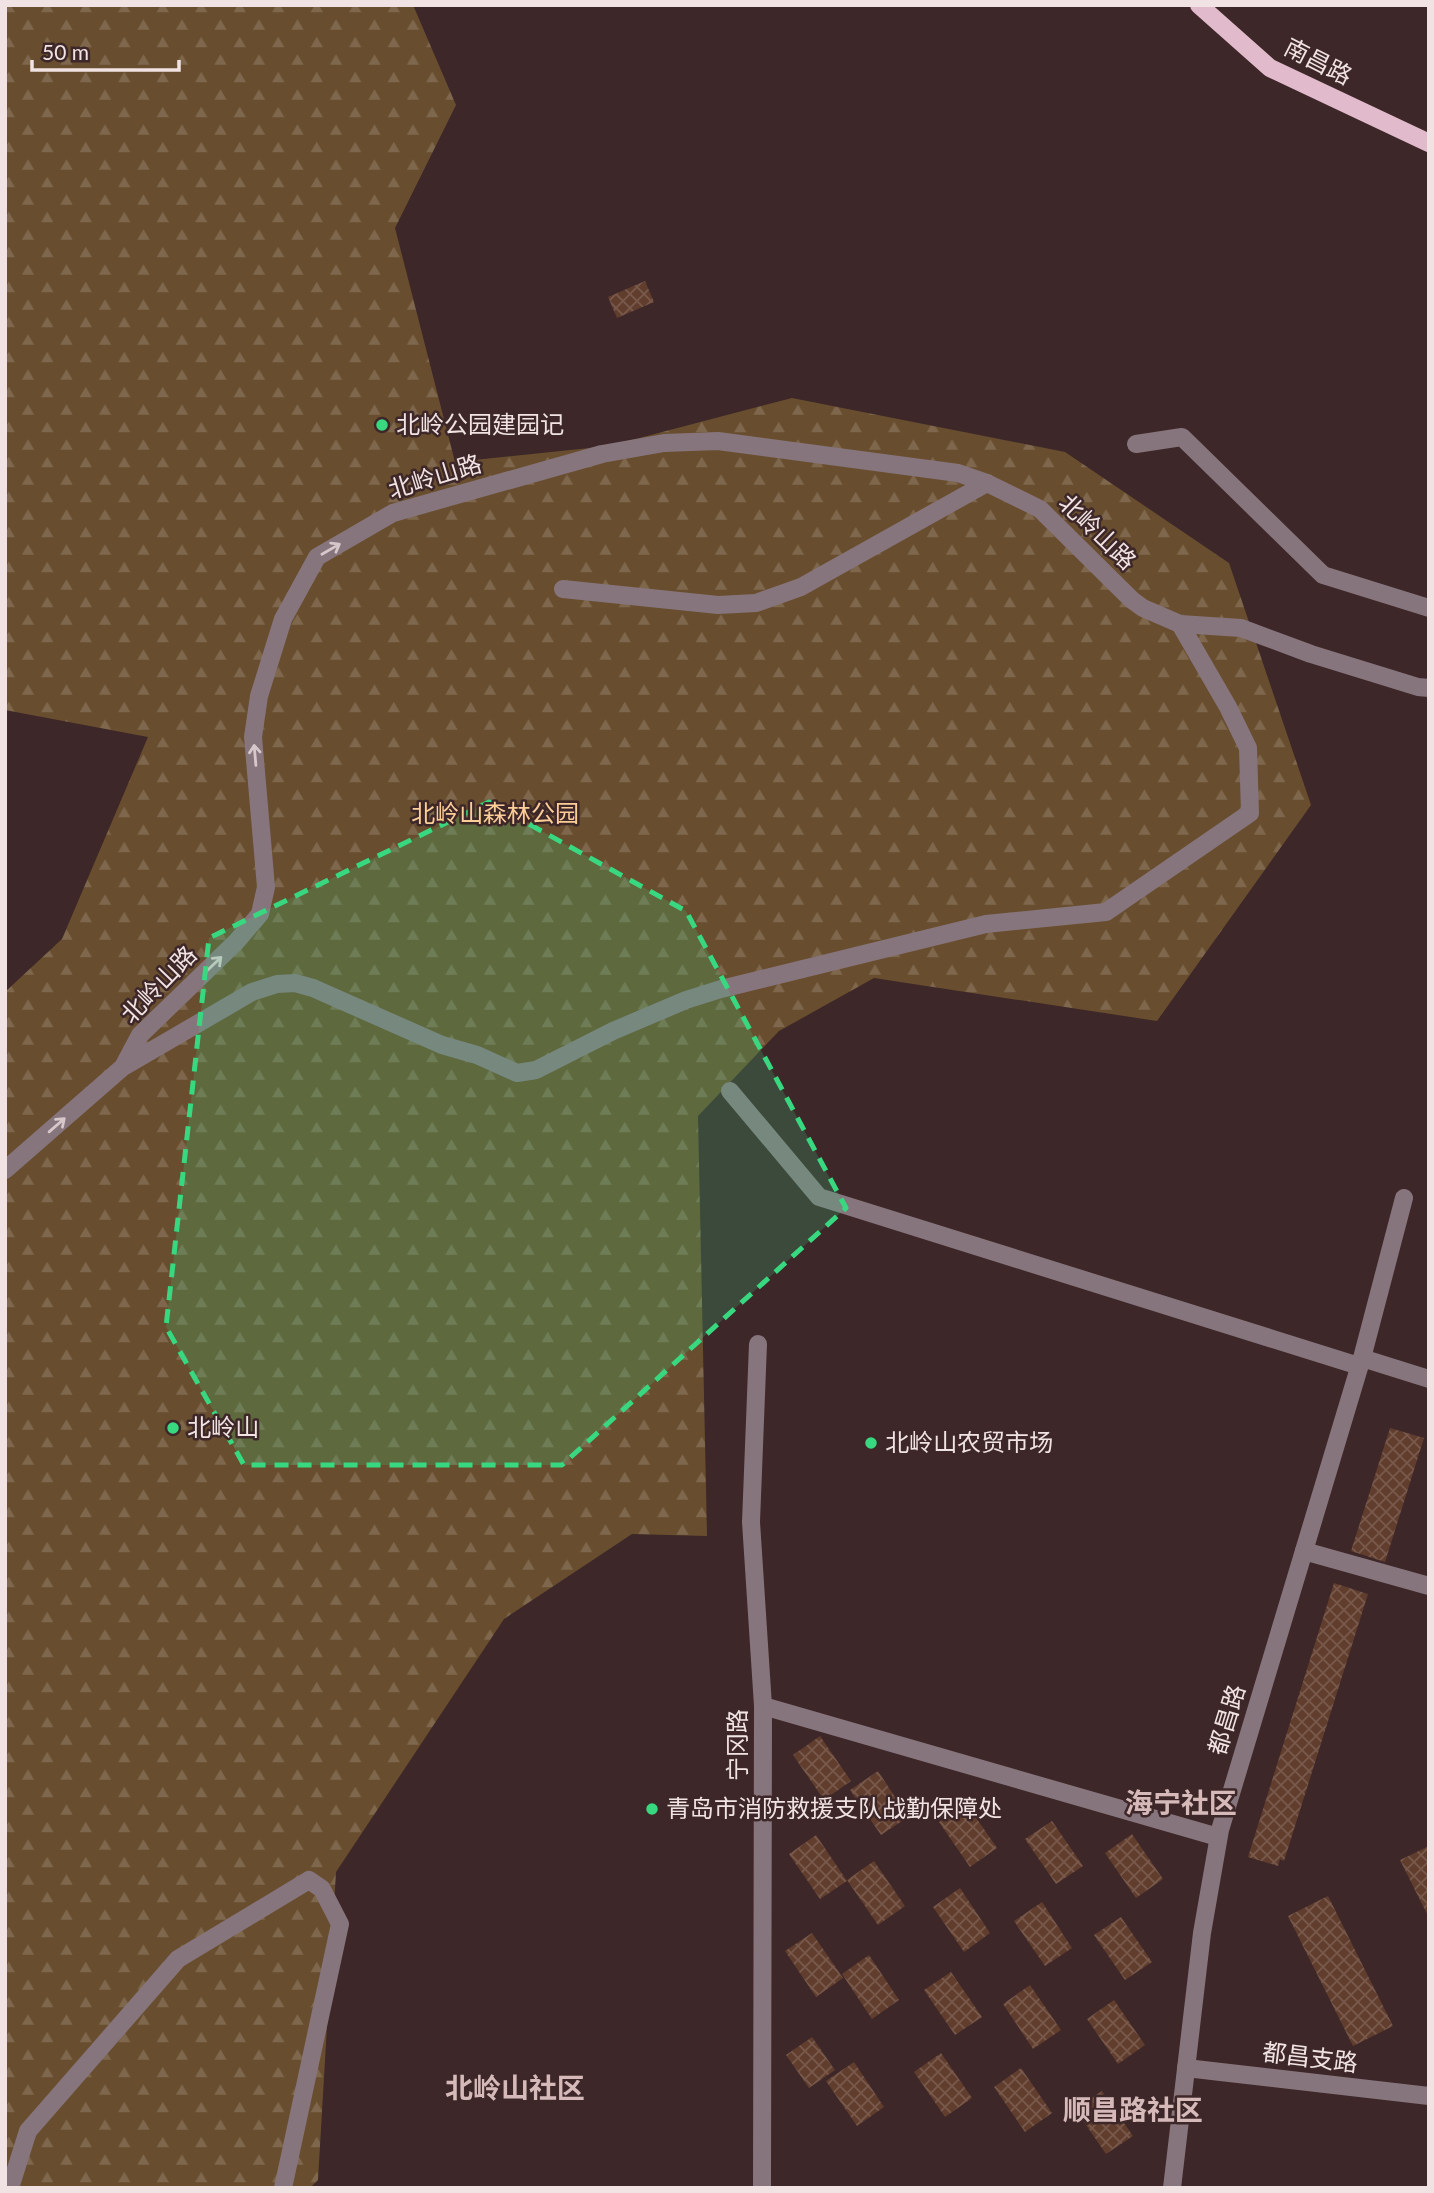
<svg xmlns="http://www.w3.org/2000/svg" width="1434" height="2193" viewBox="0 0 1434 2193" font-family="Lato,'Noto Sans SC',sans-serif">
	<style>
		.forest { fill: url(#forest-firs) }
		.building { fill: url(#building-cross-hatch) }
		.lines { fill: none; stroke-linecap: round; stroke-linejoin: round }
		.minor { stroke: #87757d; stroke-width: 18 }
		.major { stroke: #e1bbcc; stroke-width: 18 }
		.oneway { stroke: #d6c8ca }
		.marked { fill: #38d880; fill-opacity: 0.2; stroke: #38d880; stroke-width: 5; stroke-dasharray: 14 9; stroke-linejoin: round }
		.poi-dot { fill: #38d880; stroke: #3d2728; stroke-width: 2.5 }
		.labels { text-anchor: middle; stroke-width: 5; stroke-linejoin: round; paint-order: stroke }
		.street-label { font-size: 24px; fill: #f1e3e3; stroke: #3d2728 }
		.poi-label { font-size: 24px; fill: #f1e3e3; stroke: #3d2728; text-anchor: start }
		.park-label { font-size: 24px; fill: #fcce97; stroke: #3d2728 }
		.quarter-label { font-size: 28px; font-weight: bold; fill: #d6baba; stroke: #3d2728 }
	</style>
	<defs>
		<pattern id="forest-firs" width="22" height="20" patternUnits="userSpaceOnUse" patternTransform="scale(1.75)"><rect width="22" height="20" fill="#684e2e"/><path d="M5 1l3.5 6h-7zM16 11l3.5 6h-7z" fill="#7e674c"/></pattern>
		<pattern id="building-cross-hatch" width="8" height="8" patternUnits="userSpaceOnUse" patternTransform="scale(1.75)"><rect width="8" height="8" fill="#613d2d"/><path d="M0 0l8 8M0 8l8-8" fill="none" stroke="#78594b"/></pattern>
	</defs>
	<rect width="100%" height="100%" fill="#3d2728"/>
	<polygon class="forest" points="5,5 413,5 456,105 395,228 455,462 609,446 792,398 1065,452 1229,563 1311,805 1157,1021 874,978 779,1031 698,1116 707,1536 632,1534 504,1619 336,1872 318,2180 310,2188 5,2188 5,992 62,939 148,737 5,710"/>
	<g class="building">
		<polygon points="645,281 654,302 617,318 608,297"/>
		<polygon points="1390,1428 1424,1438 1385,1562 1351,1551"/>
		<polygon points="1334,1583 1368,1594 1284,1861 1280,1859 1278,1866 1248,1857"/>
		<polygon points="820,1736 851,1781 824,1800 793,1755"/>
		<polygon points="878,1771 908,1817 881,1835 850,1790"/>
		<polygon points="966,1803 997,1848 970,1867 939,1822"/>
		<polygon points="1052,1821 1083,1866 1056,1884 1025,1839"/>
		<polygon points="1132,1834 1163,1879 1136,1898 1105,1853"/>
		<polygon points="816,1835 847,1881 820,1899 789,1854"/>
		<polygon points="1429,1846 1429,1918 1400,1860"/>
		<polygon points="874,1861 905,1906 878,1925 847,1880"/>
		<polygon points="960,1888 990,1933 964,1952 933,1907"/>
		<polygon points="1328,1896 1393,2026 1353,2046 1288,1916"/>
		<polygon points="1042,1902 1072,1948 1045,1966 1014,1921"/>
		<polygon points="1121,1917 1152,1962 1125,1980 1094,1935"/>
		<polygon points="812,1933 843,1978 816,1997 785,1951"/>
		<polygon points="869,1955 899,2000 872,2019 842,1974"/>
		<polygon points="951,1972 982,2017 955,2035 924,1990"/>
		<polygon points="1030,1985 1061,2030 1033,2049 1003,2004"/>
		<polygon points="1114,2000 1145,2045 1118,2064 1087,2019"/>
		<polygon points="812,2037 835,2070 809,2088 786,2055"/>
		<polygon points="941,2053 972,2098 945,2117 914,2072"/>
		<polygon points="854,2062 884,2107 857,2126 826,2081"/>
		<polygon points="1021,2068 1052,2113 1025,2132 994,2087"/>
		<polygon points="1102,2091 1133,2136 1106,2154 1075,2109"/>
	</g>
	<g class="lines">
		<g class="minor">
			<polyline points="1136,444 1182,437 1323,575 1429,608"/>
			<polyline points="563,589 718,605 756,603 801,587 987,483"/>
			<polyline points="125,1066 252,992 277,984 295,983 313,988 442,1045 477,1055 517,1073 536,1070 613,1031 686,1000 721,989 986,924 1106,912 1250,813 1248,748 1228,707 1180,624"/>
			<polyline points="730,1091 819,1197 1359,1366"/>
			<polyline points="5,1170 123,1067 140,1035 236,942 260,914 266,887 253,737 259,696 283,619 317,557 393,513 602,454 664,443 718,441 958,473 987,483 1040,509 1132,600 1143,608 1180,624 1241,628 1311,654 1418,687 1429,688"/>
			<polyline points="758,1344 751,1522 763,1706 762,2188"/>
			<polyline points="1362,1358 1429,1379"/>
			<polyline points="1304,1551 1429,1586"/>
			<polyline points="763,1706 1218,1837"/>
			<polyline points="1186,2068 1429,2096"/>
			<polyline points="10,2188 28,2131 178,1959 309,1880 322,1889 340,1924 283,2188"/>
			<polyline points="1172,2188 1202,1933 1220,1830 1362,1358 1404,1198"/>
		</g>
		<polyline class="major" points="1199,5 1270,68 1429,143"/>
	</g>
	<defs><path id="oneway-shaft" d="M-6 0H5M1.5-3L5.5 0L1.5 3" fill="none" stroke-width="1.6" stroke-linecap="round" stroke-linejoin="round" transform="scale(1.75)"/></defs>
	<g class="oneway">
		<use href="#oneway-shaft" transform="translate(331 549) rotate(-30)"/>
		<use href="#oneway-shaft" transform="translate(255 755) rotate(-95)"/>
		<use href="#oneway-shaft" transform="translate(214 964) rotate(-44)"/>
		<use href="#oneway-shaft" transform="translate(57 1125) rotate(-41)"/>
	</g>
	<path class="marked" d="M489 802 686 911 846 1208 562 1465H244L166 1327 209 938Z"/>
	<g class="poi-dot">
		<circle cx="382" cy="425" r="7"/>
		<circle cx="173" cy="1428" r="7"/>
		<circle cx="871" cy="1443" r="7"/>
		<circle cx="652" cy="1809" r="7"/>
	</g>
	<g class="labels">
		<g class="street-label">
			<text transform="translate(1318 62) rotate(27)" y="8">南昌路</text>
			<text transform="translate(435 477) rotate(-17)" y="8">北岭山路</text>
			<text transform="translate(1097 532) rotate(44)" y="8">北岭山路</text>
			<text transform="translate(159 985) rotate(-46)" y="8">北岭山路</text>
			<text transform="translate(1227 1720) rotate(-73)" y="8">都昌路</text>
			<text transform="translate(738 1745) rotate(-90)" y="8">宁冈路</text>
			<text transform="translate(1310 2058) rotate(7)" y="8">都昌支路</text>
		</g>
		<g class="poi-label">
			<text x="396" y="433">北岭公园建园记</text>
			<text x="187" y="1436">北岭山</text>
			<text x="885" y="1451">北岭山农贸市场</text>
			<text x="666" y="1817">青岛市消防救援支队战勤保障处</text>
		</g>
		<g class="park-label">
			<text x="495" y="822">北岭山森林公园</text>
		</g>
		<g class="quarter-label">
			<text x="1181" y="1813">海宁社区</text>
			<text x="515" y="2098">北岭山社区</text>
			<text x="1133" y="2120">顺昌路社区</text>
		</g>
	</g>
	<rect width="1434" height="2193" fill="none" stroke="#f1e3e3" stroke-width="14"/>
	<path d="M32 60v10h147v-10" fill="none" stroke="#f1e3e3" stroke-width="3.5"/>
	<text x="42" y="60" font-size="21" fill="#f1e3e3" stroke="#3d2728" stroke-width="5" paint-order="stroke">50 m</text>
</svg>
